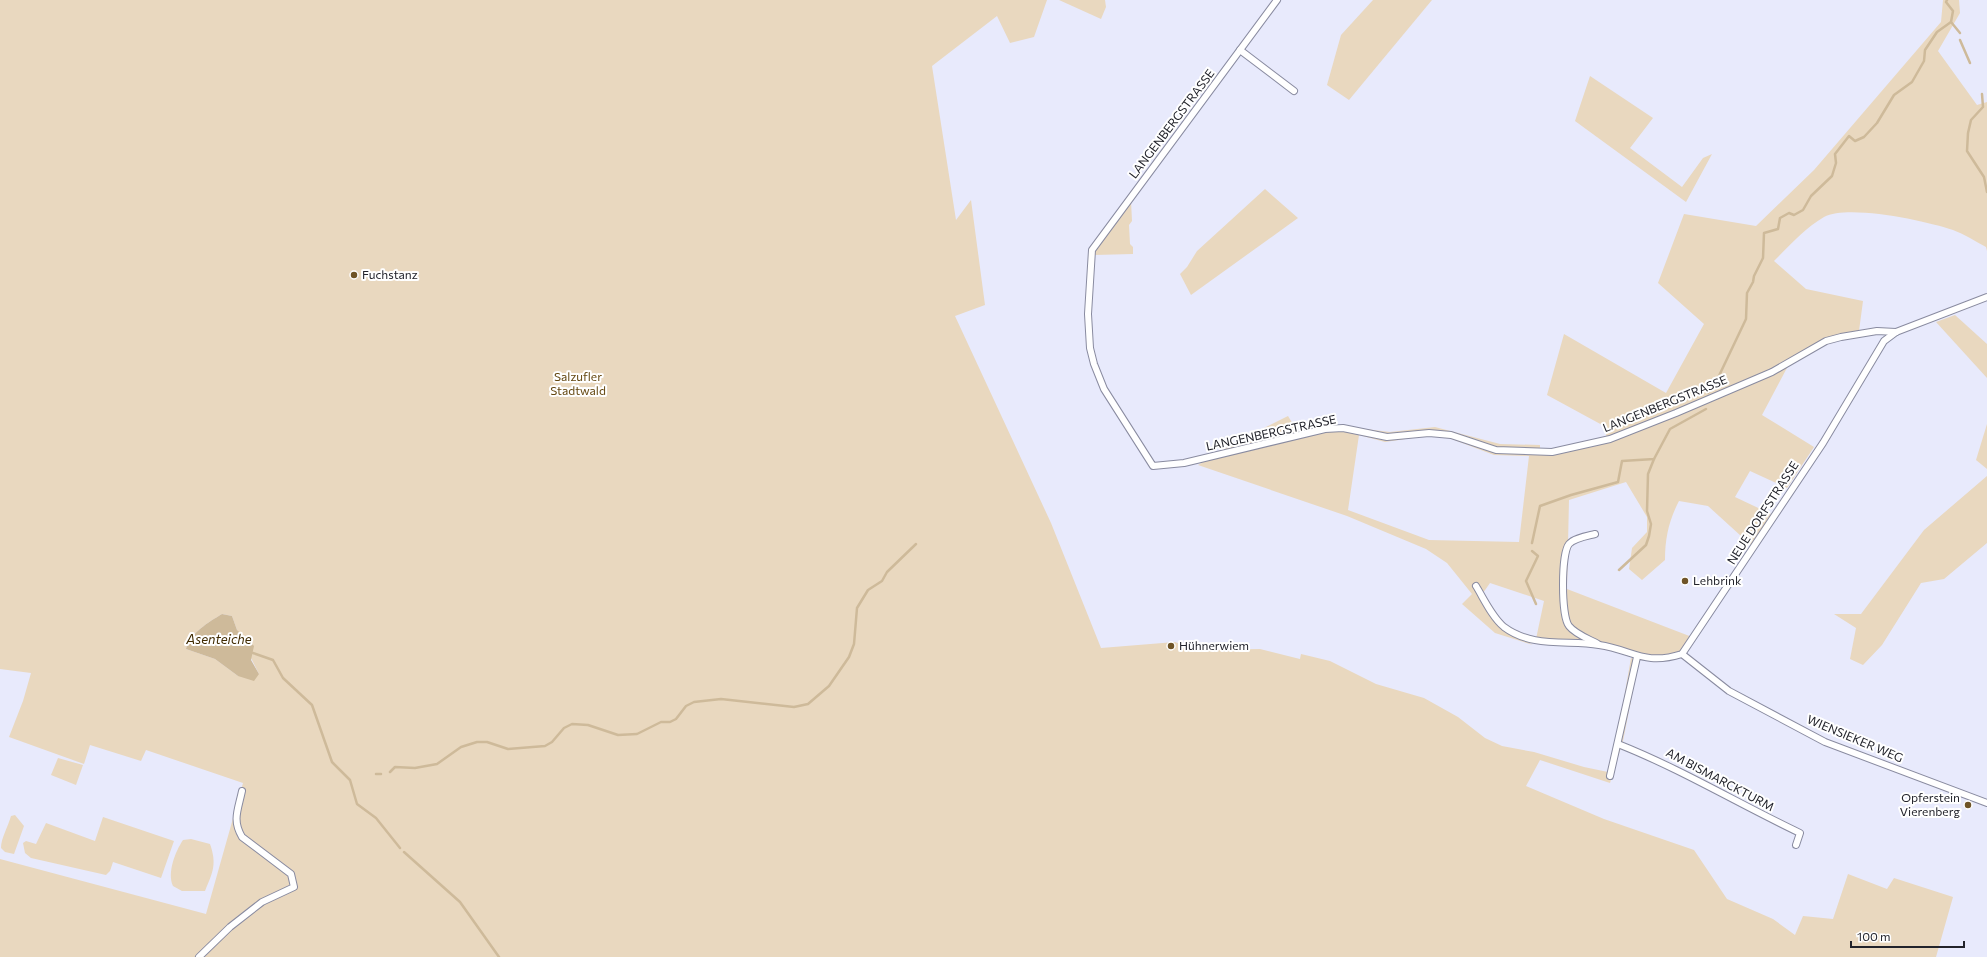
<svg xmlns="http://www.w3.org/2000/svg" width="1987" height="957" viewBox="0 0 1987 957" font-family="Commissioner,sans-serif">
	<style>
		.green { fill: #e9d8bf; fill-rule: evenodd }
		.water { fill: #ceba9a }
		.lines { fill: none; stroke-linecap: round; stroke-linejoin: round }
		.stream { stroke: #ceba9a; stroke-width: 2.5 }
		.street-casing { stroke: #898ba0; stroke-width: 8 }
		.street { stroke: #fff; stroke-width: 6 }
		.poi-dot { fill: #6f5427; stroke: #fff; stroke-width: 1.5 }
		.labels { text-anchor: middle; stroke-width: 4; stroke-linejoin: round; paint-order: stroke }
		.street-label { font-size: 12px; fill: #22232b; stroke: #fff }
		.poi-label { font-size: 12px; fill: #22232b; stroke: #fff; text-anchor: start }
		.park-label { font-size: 12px; fill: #63460f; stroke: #fff }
		.water-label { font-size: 13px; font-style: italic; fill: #402b01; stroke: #fff }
	</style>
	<rect width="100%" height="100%" fill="#e8eafc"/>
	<g class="green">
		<path d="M0 0H1047L1034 37 1010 43 997 16 932 66 956 220 971 200 985 305 955 316 1051 523 1101 648 1175 642 1195 650 1260 649 1300 659 1301 654 1330 661 1376 684 1424 698 1458 717 1485 738 1502 746 1534 752 1584 767 1608 772 1616 744 1631 658 1639 660 1623 741 1610 783 1540 760 1526 786 1604 819 1694 850 1727 899 1773 919 1795 935 1803 916 1833 919 1848 874 1887 889 1894 878 1953 897 1936 957H0V859L206 914 243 783 146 750 141 761 90 745 84 764 9 737 23 701 31 673 0 669ZM222 614 232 616 237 630 259 674 238 676 215 659 186 649C190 633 209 622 222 614Z"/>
		<polygon points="1059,0 1105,0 1106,7 1101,19"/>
		<polygon points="1373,0 1432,0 1349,100 1327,85 1341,35"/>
		<path d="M1943 0H1959L1960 13 1938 51 1977 105 1987 102V251L1986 247C1975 241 1964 234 1953 230 1926 221 1849 204 1824 217 1805 228 1789 246 1774 261L1806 289 1863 301 1859 331 1826 338 1768 372 1766 376 1788 366 1762 415 1814 447 1787 488 1750 471 1735 497 1771 514 1752 546 1708 506 1679 501C1669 520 1665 538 1665 560L1642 580 1629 569 1632 548 1647 532V517L1626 482 1569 500 1567 589 1692 637 1682 652 1671 655H1648L1536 639 1544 601 1490 583 1483 593 1502 629 1533 645 1495 633 1462 604 1472 594 1447 563 1426 549 1347 516 1198 465 1236 442 1288 416 1299 434 1349 427 1390 432 1435 427 1500 444 1540 445V452L1607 439 1604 426 1547 395 1564 334 1666 393 1704 324 1658 283 1684 214 1756 226 1814 170 1941 22ZM1359 435 1385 442 1426 436 1449 438 1494 455 1529 456 1519 542 1429 540 1348 510Z"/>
		<polygon points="1590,76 1653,118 1630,148 1682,187 1703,158 1712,154 1686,202 1575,121"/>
		<polygon points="1265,189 1298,218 1191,295 1180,274 1187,267 1197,251"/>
		<polygon points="1131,201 1132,221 1129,225 1130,244 1133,247 1133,254 1094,255 1099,244"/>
		<polygon points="1955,315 1987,344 1987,378 1936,322"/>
		<polygon points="1987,424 1987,469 1976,460"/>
		<polygon points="1987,476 1987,543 1944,579 1921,583 1882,645 1863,665 1850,659 1856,628 1834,614 1861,614 1924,530"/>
		<polygon points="58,758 83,765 76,785 51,775"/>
		<path d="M15 815 24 826 14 854 5 852 1 848C1 838 8 827 11 816Z"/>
		<polygon points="103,817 174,841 161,878 113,862 110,871 106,875 31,858 25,853 23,843 26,841 36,844 46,823 95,841"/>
		<path d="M191 839 210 844C217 864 213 872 205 891H182L173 886C167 873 175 852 183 840Z"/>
	</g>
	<path class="water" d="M222 614 232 616 237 630 254 646 251 660 259 674 254 681 238 676 215 659 186 649C190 633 209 622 222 614Z"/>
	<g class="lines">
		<g class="stream">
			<polyline points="1951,22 1960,33"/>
			<polyline points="1960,40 1970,63"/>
			<polyline points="1982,94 1983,107 1971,120 1968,133 1967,151 1984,177 1987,192"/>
			<polyline points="1708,393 1717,380 1746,319 1747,293 1753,282 1754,276 1763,258 1764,233 1778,229 1780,218 1789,213 1794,215 1803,210 1811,196 1832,176 1836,163 1835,154 1849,136 1855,141 1864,137 1877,123 1894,95 1912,82 1924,61 1925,50 1937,32 1951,22 1953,11 1946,2 1947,0"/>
			<polyline points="1532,543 1540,506 1571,495 1618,482 1622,461 1654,459 1670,429 1706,409"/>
			<polyline points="1532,551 1538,556 1526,581 1536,604"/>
			<polyline points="1619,570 1646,545 1649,536 1651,524 1647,511 1648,474 1654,459"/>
			<polyline points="253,653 273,660 283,678 312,705 332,762 350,780 357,804 376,818 400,848"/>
			<polyline points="390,772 395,767 415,768 437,764 461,747 477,742 487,742 508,749 545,746 552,742 564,728 572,724 588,725 618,735 637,734 661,722 670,722 676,719 686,706 694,702 721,699 794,707 808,704 829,686 849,657 854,644 857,608 868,590 882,581 887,572 916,544"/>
			<polyline points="376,774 381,774"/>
			<polyline points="404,852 460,902 499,957"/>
		</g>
		<g class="street-casing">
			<g id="street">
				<polyline points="1277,0 1092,250 1088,314 1090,348 1094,364 1104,389 1153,466 1184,463 1325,429 1343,428 1387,437 1429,433 1451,435 1496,450 1552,452 1610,439 1676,413 1772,372 1826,341 1841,337 1877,331 1896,332"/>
				<polyline points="1240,50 1294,91"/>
				<path d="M1595 534C1587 536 1574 538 1569 544 1561 554 1561 616 1569 626 1575 634 1589 639 1598 644"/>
				<path d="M1476 586C1484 599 1492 617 1504 627 1532 648 1567 640 1599 645 1633 650 1644 666 1682 654L1823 443 1884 341 1896 332 1987 297"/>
				<polyline points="1682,654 1729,691 1825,742 1987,803"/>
				<path d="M1618 744C1681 769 1739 804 1800 833L1796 845"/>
				<polyline points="1610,776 1637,657"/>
				<path d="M199 957 230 927 262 902 294 887 291 874 242 837C232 820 238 810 242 791"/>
			</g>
		</g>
		<use href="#street" class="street"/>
	</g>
	<g class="poi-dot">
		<circle cx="354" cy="275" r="4"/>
		<circle cx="1685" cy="581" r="4"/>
		<circle cx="1171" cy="646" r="4"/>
		<circle cx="1968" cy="805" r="4"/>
	</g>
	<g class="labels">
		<g class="street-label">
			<text transform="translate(1172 124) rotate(-53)" y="4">LANGENBERGSTRASSE</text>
			<text transform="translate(1665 404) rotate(-22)" y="4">LANGENBERGSTRASSE</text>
			<text transform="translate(1271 433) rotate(-12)" y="4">LANGENBERGSTRASSE</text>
			<text transform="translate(1763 513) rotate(-57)" y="4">NEUE DORFSTRASSE</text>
			<text transform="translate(1855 739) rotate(23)" y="4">WIENSIEKER WEG</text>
			<text transform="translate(1720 780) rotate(28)" y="4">AM BISMARCKTURM</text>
		</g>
		<g class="poi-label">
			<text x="362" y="279">Fuchstanz</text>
			<text x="1693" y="585">Lehbrink</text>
			<text x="1179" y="650">Hühnerwiem</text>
			<text x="1960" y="802" text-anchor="end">Opferstein<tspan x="1960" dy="14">Vierenberg</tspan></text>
		</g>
		<g class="park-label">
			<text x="578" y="381">Salzufler<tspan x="578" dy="14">Stadtwald</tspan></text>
		</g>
		<g class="water-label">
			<text x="219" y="644">Asenteiche</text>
		</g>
	</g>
	<path d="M1851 941v6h113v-6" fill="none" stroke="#22232b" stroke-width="2"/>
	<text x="1857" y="941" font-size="12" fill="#22232b" stroke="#ffffff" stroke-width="3" paint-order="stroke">100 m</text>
</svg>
